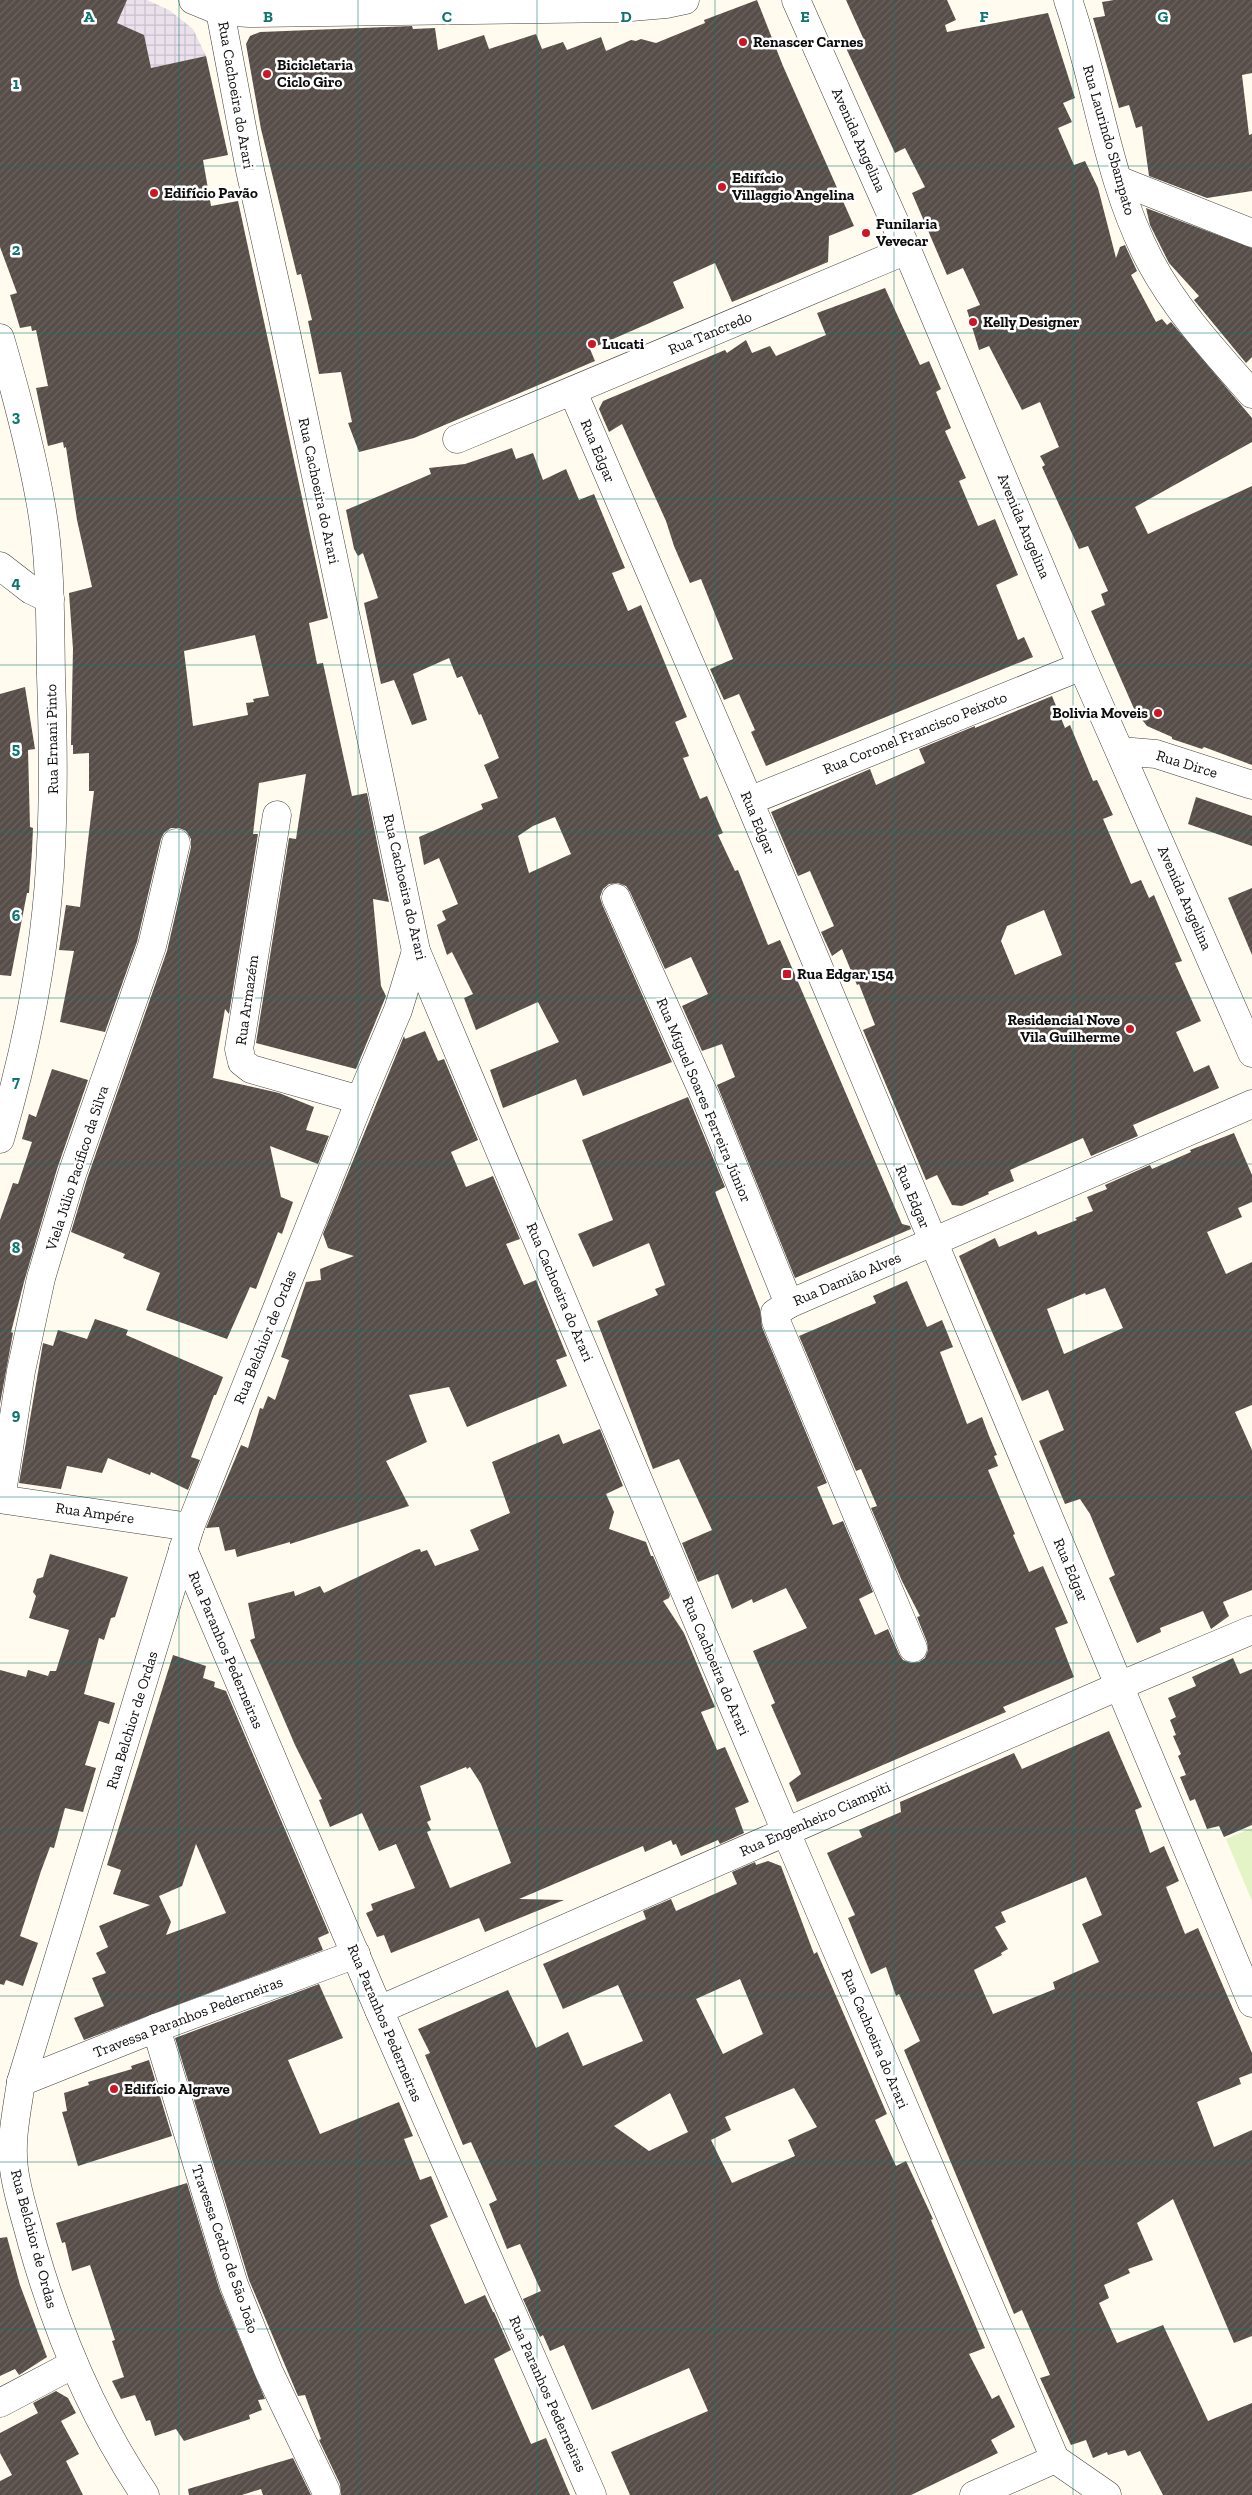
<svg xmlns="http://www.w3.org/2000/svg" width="1252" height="2495" viewBox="0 0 1252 2495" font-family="'Zilla Slab',serif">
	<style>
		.industrial { fill: url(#industrial-grid) }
		.pitch { fill: #e5f4c6 }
		.building { fill: url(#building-hatch); fill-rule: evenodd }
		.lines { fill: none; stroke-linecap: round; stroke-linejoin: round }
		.minor-casing { stroke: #404040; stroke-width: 29 }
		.minor { stroke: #fff; stroke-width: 28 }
		.grid { fill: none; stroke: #0f766e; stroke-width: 1; stroke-opacity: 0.55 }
		.poi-dot { fill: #cb1725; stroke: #fff; stroke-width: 2 }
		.labels { text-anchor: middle; stroke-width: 5; stroke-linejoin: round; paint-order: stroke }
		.poi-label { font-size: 15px; font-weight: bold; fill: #0d0d0d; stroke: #fff; text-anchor: start }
		.street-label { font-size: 15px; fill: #0d0d0d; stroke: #fff }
		.grid-label { font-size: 16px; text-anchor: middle; font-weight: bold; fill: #0f766e; stroke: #fff; stroke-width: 5; stroke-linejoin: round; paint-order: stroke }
	</style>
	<defs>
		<pattern id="industrial-grid" width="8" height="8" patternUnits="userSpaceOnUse" patternTransform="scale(1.25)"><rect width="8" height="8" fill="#ebe1ed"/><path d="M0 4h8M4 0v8" fill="none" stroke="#c8c0ca"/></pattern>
		<pattern id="building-hatch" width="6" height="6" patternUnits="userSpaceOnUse" patternTransform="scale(1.25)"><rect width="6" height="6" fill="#574e49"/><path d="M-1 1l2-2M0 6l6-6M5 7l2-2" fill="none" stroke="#6a635f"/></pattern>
	</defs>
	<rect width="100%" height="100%" fill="#fffbee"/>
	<polygon class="industrial" points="0,0 147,0 169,10 193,29 206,56 68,87"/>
	<polygon class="pitch" points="1252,1828 1252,1901 1226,1839"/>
	<g class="building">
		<path d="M0 0H127L117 23 144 35 151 68 206 56 228 155 203 160 211 206 238 201 328 618 309 623 317 664 323 663 352 796 367 793 389 902 373 899 381 986 386 996 356 1069 256 1043 289 838 296 839 306 774 259 783 253 834H258L229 1014 225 1009 213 1078 279 1093 314 1107 306 1130 329 1136 318 1164 270 1146 281 1197 293 1202 282 1234 278 1232 256 1289 250 1287 227 1339 146 1310 160 1273 123 1258 125 1254 71 1232 87 1179 167 951 191 847V839L186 831 179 828H171L164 833 161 839 137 942 105 1032 60 1022 74 951 59 950 66 905 80 907 94 791H89V753L73 754V745H71L73 649 69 593 92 587 77 520 66 447 64 448 63 442 48 446 36 388 48 386 36 330 32 331 31 326 20 328 10 295 17 293 0 247ZM255 635 269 696 253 699 254 702 246 703 248 715 193 726 184 651Z"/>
		<polygon points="757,0 783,66 854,226 829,236 828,262 732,302 715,263 673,282 684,308 590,349 595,361 414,438 359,452 348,423 352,422 341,372 319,374 308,321 312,320 301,274 297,275 261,129 246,44 250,36 260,32 412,26 413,29 435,28 438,50 484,35 489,49 536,34 542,49 563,42 567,50 601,37 606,51 631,40 636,41 641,39 656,43 705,23 704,20"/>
		<polygon points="846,0 947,0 956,20 945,25 947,32 1048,13 1075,98 1063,103 1072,122 1058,128 1074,165 1085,161 1098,188 1116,258 1120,247 1125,245 1137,271 1131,275 1156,322 1162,319 1167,325 1171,322 1252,418 1252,442 1135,507 1148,534 1252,486 1252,765 1204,747 1202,749 1172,739 1172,737 1147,726 1135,711 1091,611 1105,605 1101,594 1108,591 1088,546 1079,549 1042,467 1045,465 1040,456 1059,447 1040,402 1022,410 989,346 979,350 967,310 980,305 963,268 947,275 912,193 925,187 905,148 895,153 846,48 864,40"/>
		<polygon points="1114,0 1252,0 1252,73 1242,75 1249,135 1252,134 1252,191 1207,198 1149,176 1142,126 1136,128 1129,105 1119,108 1093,18 1105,16 1102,2"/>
		<polygon points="1146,208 1252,248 1252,357 1246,363 1194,300 1199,296 1169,263 1150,225"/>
		<polygon points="885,288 920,365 929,361 941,389 936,392 951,428 945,431 966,478 959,481 978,526 995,519 1018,575 996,585 1018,640 1024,637 1033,657 766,766 751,732 755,730 739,694 724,700 710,669 733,659 701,579 690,583 674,546 666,521 622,424 609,432 599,409 603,401 725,350 727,353 746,340 752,353 770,346 776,356 826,335 817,313"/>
		<path d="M512 448 516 459 533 453 543 480 566 469 579 500 594 494 625 568 612 573 628 611 641 605 687 717 675 722 689 756 683 758 700 799 707 796 723 833 718 835 735 871 738 870 768 945 780 940 902 1224 910 1226 911 1229 795 1278 717 1085 735 1077 722 1044 702 1051 682 1006 708 994 691 957 665 969 630 892 626 886 618 883 609 884 603 889 600 897 602 904 672 1062 583 1096 576 1079 503 1108 490 1070 559 1042 538 1002 476 1030 464 998 473 994 452 952 447 955 437 925 446 920 442 911 458 904 439 858 424 865 419 837 483 809 481 804 498 798 484 765 499 758 481 714 479 715 462 676 457 678 449 658 413 674 427 720 412 725 394 680 381 684 364 603 378 598 363 553 358 556 354 549 346 510 431 474 429 468 465 464ZM555 817 571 854 529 873 518 836 533 826Z"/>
		<polygon points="25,687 35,749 28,750 30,827 33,828 32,851 29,893 27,893 11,976 0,975 0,694"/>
		<path d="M1052 696 1065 728 1070 725 1093 781 1097 780 1113 815 1103 819 1131 884 1141 880 1149 898 1154 895 1182 961 1175 963 1201 1021 1176 1032 1194 1072 1209 1065 1219 1088 1133 1125 1138 1136 1091 1156 1083 1138 1010 1170 1014 1181 988 1192 989 1194 962 1206 952 1205 937 1175 926 1180 863 1030 875 1025 859 984 857 985 842 949 832 956 821 932 834 926 810 871 798 876 771 812 870 769 876 785 925 763 919 749 975 726V728ZM1044 910 1062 955 1015 975 1001 941 1007 926Z"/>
		<polygon points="1196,797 1252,816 1252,846 1188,824"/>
		<polygon points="1252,888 1252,955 1228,898"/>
		<polygon points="425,1031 438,1061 444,1059 478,1140 451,1152 466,1187 493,1176 520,1239 506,1244 524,1285 536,1280 567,1356 556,1360 567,1386 467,1427 449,1387 409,1395 427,1442 386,1461 409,1506 290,1544 290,1542 237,1557 235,1549 225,1551 219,1527 206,1528 241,1445 248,1448 260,1408 263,1409 268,1396 275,1400 289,1360 281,1357 306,1282 321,1280 320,1269 354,1256 328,1248 323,1234 404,1036 405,1039"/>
		<polygon points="52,1069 88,1080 57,1169 24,1282 11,1332 13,1333 0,1404 0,1220 13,1183 18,1184 32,1142 22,1139 29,1114 36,1117"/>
		<polygon points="688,1097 725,1187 715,1192 760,1309 762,1327 827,1483 817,1487 833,1525 843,1521 873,1592 859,1599 875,1635 888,1629 899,1654 903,1660 911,1663 919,1662 925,1658 928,1650 927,1642 917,1617 920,1616 902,1581 871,1508 877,1506 861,1469 856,1471 799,1336 876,1303 873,1296 907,1281 927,1327 942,1320 953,1347 940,1352 967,1424 982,1417 989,1436 997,1455 994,1456 998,1466 988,1470 1015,1534 1013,1535 1029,1572 1043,1566 1068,1623 1055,1628 1074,1677 1003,1707 1006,1712 797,1802 789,1783 801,1774 771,1705 775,1703 753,1651 807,1628 786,1588 753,1603 752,1599 732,1609 718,1574 698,1582 682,1543 712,1530 679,1459 653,1469 597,1321 658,1295 655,1289 665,1285 649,1243 593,1267 578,1234 613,1220 582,1140"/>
		<path d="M1234 1133 1252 1175V1202L1238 1208 1242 1217 1207 1232 1226 1274 1252 1262V1405L1235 1412 1252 1450V1590L1223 1602 1229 1616 1211 1629 1203 1611 1160 1628 1161 1632 1137 1643 1109 1578 1115 1575 1090 1514 1080 1499 1065 1504 1039 1441 1064 1430 1048 1390 1022 1401 959 1256 995 1238 999 1247 1036 1231 1038 1235 1077 1220 1075 1218 1093 1211 1087 1197 1107 1189 1105 1185 1150 1165 1152 1169 1191 1152 1190 1150ZM1105 1288 1123 1328 1064 1354 1047 1309 1085 1293 1086 1295Z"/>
		<polygon points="95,1319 128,1330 126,1335 223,1377 216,1395 214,1395 191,1457 200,1460 188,1490 151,1472 150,1475 108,1458 102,1473 67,1466 61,1489 19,1483 43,1343 53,1346 58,1330 87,1339"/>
		<path d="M600 1429 623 1486 606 1494 614 1512 609 1529 646 1542 651 1556H653L670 1595 669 1598 663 1601 684 1633 715 1707 701 1712 717 1750 725 1747 749 1802 735 1808 744 1833 720 1844 718 1840 681 1856 676 1844 673 1845 671 1840 645 1852 643 1846 519 1899 564 1900 485 1932 479 1918 391 1953 384 1935 377 1937 366 1913 373 1910 371 1904 415 1888 396 1844 379 1851 362 1813 330 1827 319 1800 322 1799 295 1745 250 1640 255 1638 248 1603 294 1591 295 1596 320 1586 324 1593 415 1550 420 1549 421 1552 427 1550 435 1566 479 1550 470 1530 510 1513 492 1462 559 1434 563 1444ZM466 1767 467 1769 470 1767 481 1784 511 1863 450 1888 427 1832 431 1830 427 1822 431 1820 420 1786Z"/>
		<polygon points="50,1554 128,1577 115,1617 111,1618 104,1640 99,1638 84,1694 115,1703 109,1724 99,1721 85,1765 96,1768 83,1812 65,1808 54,1848 50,1847 41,1871 20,1936 38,1943 23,1986 6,1980 4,1985 0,1984 0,1670 26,1677 28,1670 48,1676 50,1671 56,1671 69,1630 29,1618 36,1596 33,1592 37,1579 43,1577"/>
		<path d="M173 1655 206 1666 203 1678 215 1682 214 1687 226 1691 329 1933 318 1938 323 1950 84 2040 74 2018 104 2006 92 1978 106 1973 96 1953 108 1947 99 1926 150 1905 113 1894 121 1870 107 1865ZM196 1844 226 1913 166 1935 171 1922 159 1896 182 1886Z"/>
		<polygon points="1233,1658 1240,1674 1252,1669 1252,1825 1224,1837 1219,1826 1207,1829 1195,1799 1190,1801 1180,1777 1186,1775 1178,1756 1181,1754 1173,1736 1176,1735 1170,1720 1176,1717 1168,1698 1196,1686 1192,1677"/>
		<path d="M1109 1731 1142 1807 1135 1810 1150 1853 1164 1846 1179 1881 1166 1887 1185 1934 1198 1928 1252 2053V2073L1239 2078 1241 2084 1197 2102 1214 2147 1252 2130V2336L1234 2343 1173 2199 1137 2223 1153 2260 1128 2269 1130 2273 1104 2285 1109 2298 1099 2303 1117 2343 1163 2325 1208 2421 1252 2403V2495H1163L1140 2451 1128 2456 1125 2450 1108 2455 1107 2452 1093 2458 1086 2440 1071 2445 1040 2378 1050 2375 1022 2310 1014 2314 904 2050 920 2041 899 1994 896 1996 886 1967 871 1974 848 1918 855 1915 827 1853 862 1837 859 1830 901 1812 900 1802 1014 1753 1022 1769ZM1086 1877 1102 1915 1082 1924 1099 1962 1053 1982 1055 1989 993 2014 974 1970 1002 1955 1001 1953 1008 1949 995 1927 1006 1922 1001 1912Z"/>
		<path d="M768 1861 781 1866 814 1954 817 1952 887 2114 875 2120 896 2166 906 2161 933 2219 931 2220 985 2348 969 2354 992 2399 999 2395 1015 2427 991 2440 998 2453 911 2495H630L611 2452 708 2411 689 2368 592 2410 564 2345 550 2351 543 2335 540 2337 523 2299 541 2291 520 2244 507 2249 489 2204 497 2200 471 2142 463 2145 425 2055 430 2053 418 2029 508 1990 536 2048 568 2032 583 2066 643 2041 618 1985 563 2009 543 1964 646 1919 643 1911 671 1899 676 1911 737 1884 732 1872 755 1862 756 1865ZM740 1979 763 2034 723 2054 696 1999ZM794 2088 817 2127 788 2140 795 2156 732 2183 711 2140 731 2130 725 2117ZM670 2093 688 2132 649 2151 614 2126Z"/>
		<polygon points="319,1984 343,2038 288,2060 320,2134 399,2102 413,2136 404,2139 420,2180 431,2176 448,2217 430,2225 465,2304 485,2295 493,2312 494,2312 511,2350 494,2359 531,2444 546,2438 570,2495 341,2495 340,2484 319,2440 321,2439 305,2395 298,2396 249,2280 175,2038"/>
		<polygon points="149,2060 172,2136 78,2166 62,2112 67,2111 64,2093 89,2085 88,2082 132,2069 131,2066"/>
		<polygon points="187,2183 220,2291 265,2399 258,2400 262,2410 249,2415 250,2419 184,2441 176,2429 155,2436 150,2420 146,2421 135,2395 121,2399 112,2381 124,2377 112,2341 115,2340 90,2265 72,2271 65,2242 62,2243 56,2223"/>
		<polygon points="7,2237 20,2285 47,2357 19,2375 15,2369 0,2376 0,2238"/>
		<polygon points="56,2391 68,2398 76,2413 61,2421 79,2454 66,2461 83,2495 0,2495 0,2481 12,2475 0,2453 0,2433 38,2413 33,2403"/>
		<polygon points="293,2458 311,2495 263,2495 261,2489 242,2495 189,2495 188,2489"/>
	</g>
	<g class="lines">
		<g class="minor-casing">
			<g id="minor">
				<polyline points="193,0 220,11 249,13 619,8 666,4 685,0"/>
				<polyline points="796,0 907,250 1082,666 1252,1053"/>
				<path d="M1068 0C1098 86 1107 180 1150 261 1176 310 1215 352 1252 394"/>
				<polyline points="220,11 250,170 281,309 416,951 786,1832 1055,2459 1107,2495"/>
				<polyline points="1118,180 1252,233"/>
				<path d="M0 338C16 393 31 448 41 505 51 560 50 619 51 676 53 733 54 790 51 847 47 946 28 1044 0 1139"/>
				<polyline points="573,392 749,801 1252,2003"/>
				<polyline points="457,439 907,250"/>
				<polyline points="0,566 31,590 50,599"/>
				<polyline points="1120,751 1156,754 1252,785"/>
				<polyline points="749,801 1082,666"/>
				<polyline points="277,815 239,1049 242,1062 251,1069 360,1100"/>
				<polyline points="616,898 707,1101 789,1304"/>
				<polyline points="0,1499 190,1527"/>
				<polyline points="1,1499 21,1371 41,1278 72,1174 152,946 176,843"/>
				<polyline points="183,1549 379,2010 592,2495"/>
				<polyline points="913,1648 776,1321 775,1313 789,1304 1252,1104"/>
				<polyline points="379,2010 1119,1686 1252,1630"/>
				<polyline points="156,2028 234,2285 269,2372 326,2491"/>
				<polyline points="21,2082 156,2028 356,1954"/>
				<polyline points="0,2403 74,2364"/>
				<path d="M145 2495C93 2418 57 2332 32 2243 26 2219 17 2193 14 2169 10 2140 17 2111 21 2082L190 1527 360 1100 398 1010 416 951"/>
				<polyline points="974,2495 1055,2459"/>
			</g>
		</g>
		<use href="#minor" class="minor"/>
	</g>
	<path class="grid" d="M179 0V2495M358 0V2495M537 0V2495M715 0V2495M894 0V2495M1073 0V2495M0 166H1252M0 333H1252M0 499H1252M0 665H1252M0 832H1252M0 998H1252M0 1164H1252M0 1331H1252M0 1497H1252M0 1663H1252M0 1830H1252M0 1996H1252M0 2162H1252M0 2329H1252"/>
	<g class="poi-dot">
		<circle cx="743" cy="42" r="5"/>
		<circle cx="267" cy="74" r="5"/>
		<circle cx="722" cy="187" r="5"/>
		<circle cx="154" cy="193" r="5"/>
		<circle cx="866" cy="233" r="5"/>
		<circle cx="973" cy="322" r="5"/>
		<circle cx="592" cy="344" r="5"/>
		<circle cx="1158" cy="713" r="5"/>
		<rect x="782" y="969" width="10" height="10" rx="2.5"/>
		<circle cx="1130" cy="1029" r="5"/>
		<circle cx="114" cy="2089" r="5"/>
	</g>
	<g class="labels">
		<g class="poi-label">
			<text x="753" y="47">Renascer Carnes</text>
			<text x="277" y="70">Bicicletaria<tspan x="277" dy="17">Ciclo Giro</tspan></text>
			<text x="732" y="183">Edifício<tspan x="732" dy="17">Villaggio Angelina</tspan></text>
			<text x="164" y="198">Edifício Pavão</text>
			<text x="876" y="229">Funilaria<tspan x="876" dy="17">Vevecar</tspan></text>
			<text x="983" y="327">Kelly Designer</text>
			<text x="602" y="349">Lucati</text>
			<text x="1148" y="718" text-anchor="end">Bolivia Moveis</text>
			<text x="797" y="979">Rua Edgar, 154</text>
			<text x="1120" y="1025" text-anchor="end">Residencial Nove<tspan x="1120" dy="17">Vila Guilherme</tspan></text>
			<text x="124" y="2094">Edifício Algrave</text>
		</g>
		<g class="street-label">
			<text transform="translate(236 95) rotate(80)" y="5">Rua Cachoeira do Arari</text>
			<text transform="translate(859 140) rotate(66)" y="5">Avenida Angelina</text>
			<text transform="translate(1109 140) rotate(74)" y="5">Rua Laurindo Sbampato</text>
			<text transform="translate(710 333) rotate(-23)" y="5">Rua Tancredo</text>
			<text transform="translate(598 451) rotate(67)" y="5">Rua Edgar</text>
			<text transform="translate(319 491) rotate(78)" y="5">Rua Cachoeira do Arari</text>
			<text transform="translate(1024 526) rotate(67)" y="5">Avenida Angelina</text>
			<text transform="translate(915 733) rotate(-22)" y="5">Rua Coronel Francisco Peixoto</text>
			<text transform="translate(52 739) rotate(-91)" y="5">Rua Ernani Pinto</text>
			<text transform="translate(1187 764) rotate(17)" y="5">Rua Dirce</text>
			<text transform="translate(758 823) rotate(67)" y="5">Rua Edgar</text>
			<text transform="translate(405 887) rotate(77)" y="5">Rua Cachoeira do Arari</text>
			<text transform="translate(1185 898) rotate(66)" y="5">Avenida Angelina</text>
			<text transform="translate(247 1000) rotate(-82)" y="5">Rua Armazém</text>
			<text transform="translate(704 1100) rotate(67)" y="5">Rua Miguel Soares Ferreira Júnior</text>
			<text transform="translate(77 1168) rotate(-72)" y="5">Viela Júlio Pacífico da Silva</text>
			<text transform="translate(913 1197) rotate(67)" y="5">Rua Edgar</text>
			<text transform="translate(847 1279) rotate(-23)" y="5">Rua Damião Alves</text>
			<text transform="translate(560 1292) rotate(67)" y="5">Rua Cachoeira do Arari</text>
			<text transform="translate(265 1337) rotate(-68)" y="5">Rua Belchior de Ordas</text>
			<text transform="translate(95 1513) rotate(8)" y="5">Rua Ampére</text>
			<text transform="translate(1071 1570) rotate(67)" y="5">Rua Edgar</text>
			<text transform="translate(226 1650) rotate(67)" y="5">Rua Paranhos Pederneiras</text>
			<text transform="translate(716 1666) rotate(67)" y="5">Rua Cachoeira do Arari</text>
			<text transform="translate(132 1720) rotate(-73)" y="5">Rua Belchior de Ordas</text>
			<text transform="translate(815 1819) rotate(-24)" y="5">Rua Engenheiro Ciampiti</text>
			<text transform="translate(188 2017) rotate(-21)" y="5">Travessa Paranhos Pederneiras</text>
			<text transform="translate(385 2023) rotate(67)" y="5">Rua Paranhos Pederneiras</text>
			<text transform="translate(875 2039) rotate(67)" y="5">Rua Cachoeira do Arari</text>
			<text transform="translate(34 2239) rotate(75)" y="5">Rua Belchior de Ordas</text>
			<text transform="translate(225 2249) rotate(71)" y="5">Travessa Cedro de São João</text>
			<text transform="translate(548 2394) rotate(66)" y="5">Rua Paranhos Pederneiras</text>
		</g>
	</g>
	<g class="grid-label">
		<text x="89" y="22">A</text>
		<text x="268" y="22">B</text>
		<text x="447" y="22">C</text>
		<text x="626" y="22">D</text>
		<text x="805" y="22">E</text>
		<text x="984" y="22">F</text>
		<text x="1163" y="22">G</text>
		<text x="16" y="89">1</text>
		<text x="16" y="255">2</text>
		<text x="16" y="422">3</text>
		<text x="16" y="588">4</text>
		<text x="16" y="754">5</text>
		<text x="16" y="921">6</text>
		<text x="16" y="1087">7</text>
		<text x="16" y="1253">8</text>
		<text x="16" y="1420">9</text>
	</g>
</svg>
